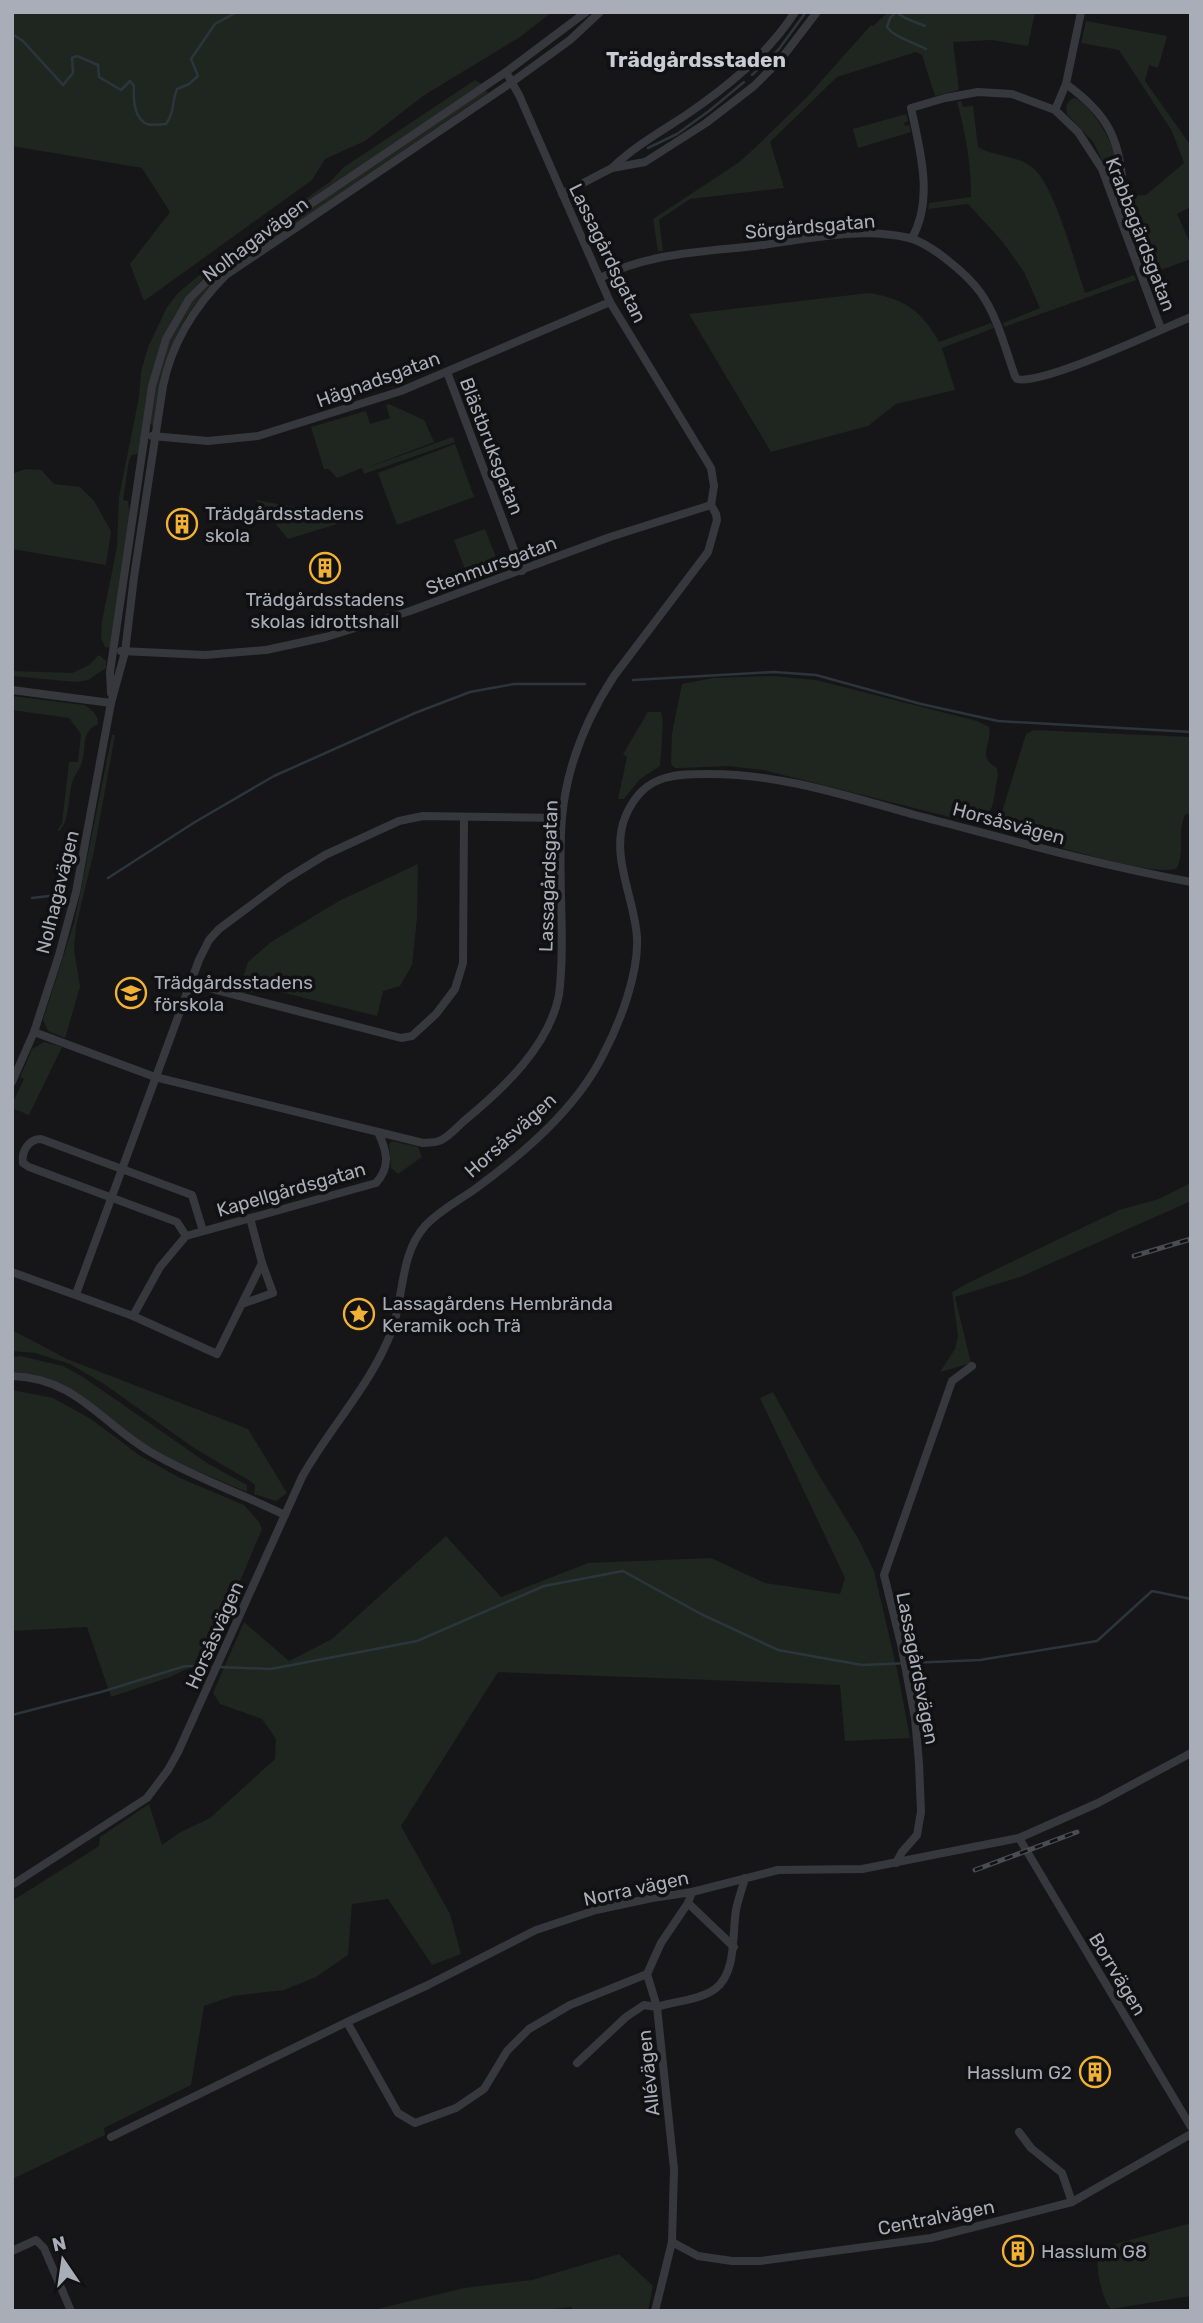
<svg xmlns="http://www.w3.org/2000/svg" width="1203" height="2323" viewBox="0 0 1203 2323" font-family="Rubik,sans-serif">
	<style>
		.green { fill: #1e261f }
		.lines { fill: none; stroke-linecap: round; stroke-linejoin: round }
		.stream { stroke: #2c353c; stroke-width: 2.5 }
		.minor { stroke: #37383d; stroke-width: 8 }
		.rail-casing { stroke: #4a4c52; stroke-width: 5 }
		.rail { stroke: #111113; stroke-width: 2.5; stroke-dasharray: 8; stroke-linecap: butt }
		.labels { text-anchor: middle; stroke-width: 7; stroke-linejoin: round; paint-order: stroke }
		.street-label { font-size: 19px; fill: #a8adb8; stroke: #111113 }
		.poi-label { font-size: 19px; fill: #a8adb8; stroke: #111113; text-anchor: start }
		.neighbourhood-label { font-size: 21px; font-weight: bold; fill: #c9ccd4; stroke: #111113 }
	</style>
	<rect width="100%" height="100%" fill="#161618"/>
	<g class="green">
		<polygon points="12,12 552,12 520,37 423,96 365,141 325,159 312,180 144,301 130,264 170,212 142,168 12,146"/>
		<polygon points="888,12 1035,12 1028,46 991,40 953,42 959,90 935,96 922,55 916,52 837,77 770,142 784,188 690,199 659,220 663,251 658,251 653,219 738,163 757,146 807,97 871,25 873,26"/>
		<polygon points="1086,21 1167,36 1158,68 1149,65 1145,81 1191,146 1191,207 1177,214 1191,245 1191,259 1147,275 1122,208 1129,196 1146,195 1184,163 1172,131 1119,50 1081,43"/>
		<polygon points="475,80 482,84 286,217 287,212 331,181 344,167"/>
		<path d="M485 89 488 93 233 266C210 286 188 308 176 337 165 363 161 398 154 426H152L150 421 154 387 171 336 192 300 231 261Z"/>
		<path d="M1075 98C1096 109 1125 159 1117 182L1111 180 1094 143 1067 114 1066 106 1070 100Z"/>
		<path d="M961 101 963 107 973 106 978 147C995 157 1018 155 1033 168 1055 186 1075 264 1085 293L1134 275 1136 280 1004 327 1003 323 1040 308 1024 272 1002 241 968 204 928 209 929 203 971 197C971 164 966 134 957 102Z"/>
		<polygon points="906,114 908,121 904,123 905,126 909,125 911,132 858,148 853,129"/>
		<path d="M275 219 280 221C256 237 231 252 210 272 155 321 149 386 139 454L132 455 129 460 123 500 128 501 130 516 110 648 105 647 101 638 102 621 117 547 119 497 139 397 141 372 148 347 167 307 178 293 221 257Z"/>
		<path d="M869 293C905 299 921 310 939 342L991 323 994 328 942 348 955 390 896 404 868 426 771 452 689 314Z"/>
		<polygon points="389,404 424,420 434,442 366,468 453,437 455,442 364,474 362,468 337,478 329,469 324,469 311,427 366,411 370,424 390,418 386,405"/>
		<polygon points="455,444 474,497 397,525 378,473"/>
		<polygon points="25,469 41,470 54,484 80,487 94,501 111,531 106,565 12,549 12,474"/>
		<polygon points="256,500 321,512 332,508 337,524 288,539"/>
		<polygon points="485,529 497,560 466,572 454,540"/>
		<polygon points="99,655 106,661 106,668 88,680 76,682 12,676 12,671 72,673 89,665"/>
		<path d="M773 676 816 680 977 721 989 727C992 746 976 756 997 768L998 775C992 803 997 823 962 820L763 770 728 766 680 768H675L671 764 672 733 682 684 713 678Z"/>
		<path d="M12 696 84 705C92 709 98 715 98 724 80 732 87 746 82 762 80 770 74 775 72 783 68 797 70 821 59 831H57L62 823 69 762H78L81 734 69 718 12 710Z"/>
		<polygon points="648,712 661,712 663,723 660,766 640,779 624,799 618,799 627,757 623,754"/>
		<path d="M1034 730 1191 737V813L1185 815C1177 831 1185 851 1177 868 1156 879 1034 839 1004 831L999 824 1001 815 1026 734Z"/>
		<polygon points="112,735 115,735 94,851 76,926 74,949 80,987 65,1038 48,1031 43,1020 74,923"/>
		<polygon points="418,864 417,918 412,965 400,986 383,991 377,1016 260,987 252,992 243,993 241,984 248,962 271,942 339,901"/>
		<polygon points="44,1042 62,1047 29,1115 12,1108 12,1104 24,1079 20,1077 32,1049"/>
		<polygon points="392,1141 418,1147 422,1157 398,1174 391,1168 389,1144"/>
		<polygon points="1191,1183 1191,1201 1020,1277 955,1297 971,1363 940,1372 955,1349 958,1336 952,1292 968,1283 1119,1210 1159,1199"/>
		<polygon points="12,1330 67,1359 248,1429 287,1493 276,1501 254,1494 255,1485 250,1481 194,1448 104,1384 70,1364 35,1353 12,1351"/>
		<path d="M20 1356 63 1366 83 1377 207 1463 247 1485V1492C214 1478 179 1465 148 1446 102 1417 72 1373 12 1372V1357Z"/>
		<polygon points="12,1390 53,1398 91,1419 139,1455 180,1478 244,1505 259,1522 262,1529 207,1659 170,1677 111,1697 87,1627 12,1631"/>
		<polygon points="773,1392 816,1470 859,1540 874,1571 898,1674 910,1738 845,1741 840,1685 498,1672 401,1826 450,1914 461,1954 432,1965 388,1899 352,1904 348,1955 316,1977 284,1990 233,1996 204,2006 191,2085 104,2128 105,2135 12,2179 12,1901 99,1846 100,1837 149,1804 162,1845 179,1833 210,1818 275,1759 276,1739 262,1719 220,1704 213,1693 244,1622 289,1661 332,1639 446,1536 501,1597 588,1563 711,1558 765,1583 840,1594 845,1578 760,1398"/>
		<path d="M1191 2223V2296L1111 2309C1102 2300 1094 2264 1099 2252L1105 2247Z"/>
		<polygon points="619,2254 653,2286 648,2311 572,2311 572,2307 534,2311 369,2311 464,2288 532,2280"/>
	</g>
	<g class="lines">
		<g class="stream">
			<path d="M896 12 890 18 887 27C895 38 914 42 926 49"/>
			<polyline points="896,12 905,18 925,26"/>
			<path d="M12 34 23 41 63 85 73 73 72 58 77 56 98 65 99 77 121 90 130 81 134 86C133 98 134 119 147 124 152 126 161 124 166 124 176 109 171 103 177 89L189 84 198 76 191 59 215 24 237 12"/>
			<polyline points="752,75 779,49 806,12"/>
			<polyline points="648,148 677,134 709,111 744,82"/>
			<polyline points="633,680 774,672 816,675 921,704 998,721 1191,732"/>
			<polyline points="108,878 195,822 274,776 415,713 470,692 514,684 585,684"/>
			<polyline points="32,898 58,895"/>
			<polyline points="219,1667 271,1669 417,1641 544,1586 623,1571 701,1614 778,1650 862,1665 980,1660 1097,1641 1152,1591 1191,1599"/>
			<polyline points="12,1715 101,1692 185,1666 212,1667"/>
		</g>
		<g class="minor">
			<path d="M1066 84C1106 113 1120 137 1123 188L1111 190"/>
			<polyline points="1055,110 1066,84 1081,12"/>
			<path d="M612 168C635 146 660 132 686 115 727 87 768 54 795 12"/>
			<polyline points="562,194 612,168 645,162 706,123 754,86 781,59 817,12"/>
			<path d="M912 238C934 199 920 150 911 108L945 98 978 92 1012 94 1055 110 1078 132 1102 169 1161 329"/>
			<path d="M600 278C647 253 702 252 755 246 805 240 859 226 909 238 930 243 967 274 980 292 997 315 1005 348 1015 376L1017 379C1041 386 1160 330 1191 317"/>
			<polyline points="447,372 522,571"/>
			<polyline points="152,436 208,441 258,436 401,391 610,302"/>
			<polyline points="121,651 205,655 266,650 326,637 410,611 610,537 711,505"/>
			<polyline points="12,690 111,703"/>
			<polyline points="111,693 110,672 152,386 166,339 189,299 229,259 506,72 586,12"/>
			<polyline points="189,983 401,1038 412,1036 436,1014 455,989 463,963 464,817"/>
			<path d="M34 1032 155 1077 423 1143C427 1142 435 1143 439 1141 448 1138 457 1127 464 1121 503 1089 549 1046 559 995 566 936 557 876 562 817 567 765 586 719 614 676L708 552 717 520 716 514 711 505 714 486 711 468 610 302 519 95 506 72"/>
			<path d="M12 1082 34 1032 59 955 76 892 111 703 125 652 134 577 163 386C172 342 194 307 226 275L512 82 570 40 600 12"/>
			<path d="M186 1236 177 1222 29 1167 23 1163C21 1151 29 1139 41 1139L192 1195 203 1231"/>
			<polyline points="12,1272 133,1316 217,1354 262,1263 250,1218"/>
			<polyline points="76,1294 199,960 209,940 219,929 286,879 325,855 399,821 423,816 562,818"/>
			<polyline points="242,1304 273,1293 262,1263"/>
			<path d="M133 1316 160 1267 186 1236 376 1183C391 1167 387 1151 378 1132"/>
			<path d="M12 1376C78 1378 102 1425 154 1454 196 1478 242 1494 285 1515"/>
			<polyline points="1019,1838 1191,2127"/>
			<polyline points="896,1863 902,1852 917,1835 921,1812 919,1763 915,1718 901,1644 884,1575 952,1381 972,1366"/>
			<path d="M12 1885 147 1798 168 1770 178 1752 302 1477C330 1427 372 1384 392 1330 404 1296 400 1254 425 1226 439 1211 458 1201 475 1189 523 1154 576 1109 603 1055 620 1023 639 973 637 937 634 896 609 854 626 815 634 797 646 783 665 778 678 774 692 774 706 774 778 773 847 796 915 815 1007 839 1098 865 1191 882"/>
			<polyline points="688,1903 734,1947"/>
			<polyline points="347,2022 398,2113 415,2123 456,2108 484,2089 507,2051 529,2029 570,2005 647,1974"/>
			<polyline points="577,2063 626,2017 644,2005 657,2007 647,1974 661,1943 688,1903 692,1892"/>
			<polyline points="1019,2132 1031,2148 1062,2173 1072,2202"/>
			<polyline points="111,2137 347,2022 428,1985 536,1930 596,1910 652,1898 692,1892 778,1870 862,1869 1019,1838 1098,1803 1191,1753"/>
			<polyline points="672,2242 698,2256 732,2261 760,2261 931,2238 1072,2202 1191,2134"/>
			<polyline points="12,2251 36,2240 44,2248 71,2311"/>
			<path d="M655 2311 672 2242 674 2169 657 2007C675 2001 700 2000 715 1989 737 1973 732 1933 736 1910 738 1900 742 1889 745 1878"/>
		</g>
		<g class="rail-casing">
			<g id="rail">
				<polyline points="1134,1256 1191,1239"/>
				<polyline points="975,1870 1077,1832"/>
			</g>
		</g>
		<use href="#rail" class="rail"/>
	</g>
	<defs>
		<g id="building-ring" transform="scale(1.575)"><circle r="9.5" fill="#111113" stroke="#f2b134" stroke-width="1.5"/><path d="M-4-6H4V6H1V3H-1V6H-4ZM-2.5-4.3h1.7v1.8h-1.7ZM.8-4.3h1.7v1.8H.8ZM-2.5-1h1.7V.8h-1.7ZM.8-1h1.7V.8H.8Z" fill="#f2b134"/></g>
		<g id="school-ring" transform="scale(1.575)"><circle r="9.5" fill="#111113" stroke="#f2b134" stroke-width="1.5"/><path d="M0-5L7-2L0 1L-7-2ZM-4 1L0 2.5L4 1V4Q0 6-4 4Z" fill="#f2b134"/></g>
		<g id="sight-ring" transform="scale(1.575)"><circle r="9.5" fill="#111113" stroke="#f2b134" stroke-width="1.5"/><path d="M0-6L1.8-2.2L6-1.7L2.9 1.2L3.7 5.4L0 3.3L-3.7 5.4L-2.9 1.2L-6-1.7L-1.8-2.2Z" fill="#f2b134"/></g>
	</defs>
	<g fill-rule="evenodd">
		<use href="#building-ring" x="182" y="524"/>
		<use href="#building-ring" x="325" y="568"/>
		<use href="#school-ring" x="131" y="993"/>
		<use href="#sight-ring" x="359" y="1314"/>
		<use href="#building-ring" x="1095" y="2072"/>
		<use href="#building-ring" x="1018" y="2251"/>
	</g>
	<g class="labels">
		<g class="street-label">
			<text transform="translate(810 226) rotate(-5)" y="7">Sörgårdsgatan</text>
			<text transform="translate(1141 234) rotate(69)" y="7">Krabbagärdsgatan</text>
			<text transform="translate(255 239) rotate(-37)" y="7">Nolhagavägen</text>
			<text transform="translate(608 253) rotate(64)" y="7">Lassagårdsgatan</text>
			<text transform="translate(378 379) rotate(-20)" y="7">Hägnadsgatan</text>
			<text transform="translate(492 446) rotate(69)" y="7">Blästbruksgatan</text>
			<text transform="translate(491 565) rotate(-20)" y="7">Stenmursgatan</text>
			<text transform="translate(1009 823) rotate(15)" y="7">Horsåsvägen</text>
			<text transform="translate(548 876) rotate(-88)" y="7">Lassagårdsgatan</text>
			<text transform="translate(57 892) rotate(-76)" y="7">Nolhagavägen</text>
			<text transform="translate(510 1135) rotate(-42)" y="7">Horsåsvägen</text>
			<text transform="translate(291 1189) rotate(-16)" y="7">Kapellgårdsgatan</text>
			<text transform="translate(214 1635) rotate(-66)" y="7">Horsåsvägen</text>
			<text transform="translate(918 1668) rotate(79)" y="7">Lassagårdsvägen</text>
			<text transform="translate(636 1888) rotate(-12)" y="7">Norra vägen</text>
			<text transform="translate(1118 1974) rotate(59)" y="7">Borrvägen</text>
			<text transform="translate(648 2073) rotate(-96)" y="7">Allévägen</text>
			<text transform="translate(936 2217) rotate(-11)" y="7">Centralvägen</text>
		</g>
		<g class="poi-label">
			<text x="205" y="520">Trädgårdsstadens<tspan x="205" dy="22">skola</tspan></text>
			<text x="325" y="606" text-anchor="middle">Trädgårdsstadens<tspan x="325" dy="22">skolas idrottshall</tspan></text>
			<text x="154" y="989">Trädgårdsstadens<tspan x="154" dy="22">förskola</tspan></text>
			<text x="382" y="1310">Lassagårdens Hembrända<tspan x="382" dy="22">Keramik och Trä</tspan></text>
			<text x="1072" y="2079" text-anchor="end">Hasslum G2</text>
			<text x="1041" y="2258">Hasslum G8</text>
		</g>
		<g class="neighbourhood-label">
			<text x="696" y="67">Trädgårdsstaden</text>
		</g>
	</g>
	<rect width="1203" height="2323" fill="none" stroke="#a8adb8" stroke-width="28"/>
	<g transform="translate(63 2260) rotate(347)" stroke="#111113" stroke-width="5" paint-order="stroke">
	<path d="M0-5L12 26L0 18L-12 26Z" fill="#a8adb8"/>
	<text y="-10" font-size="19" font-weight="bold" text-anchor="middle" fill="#a8adb8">N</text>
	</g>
</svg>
